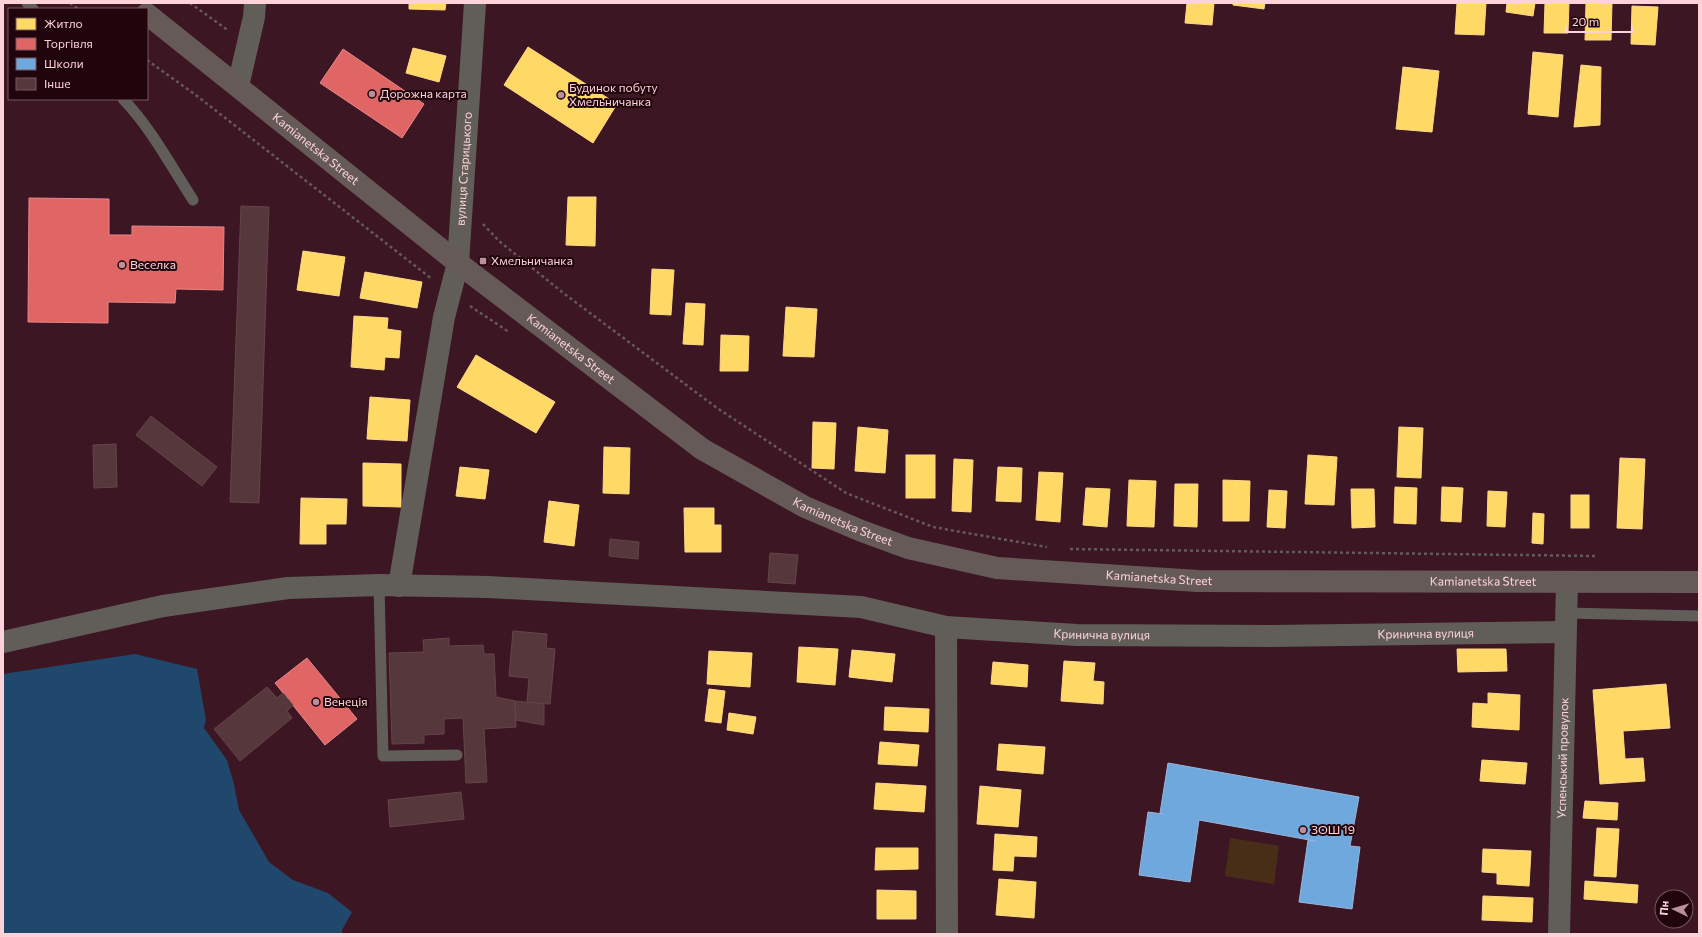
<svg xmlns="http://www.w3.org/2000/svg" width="1702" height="937" viewBox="0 0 1702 937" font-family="Commissioner,sans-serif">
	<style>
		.green { fill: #482d17 }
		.water { fill: #20476c }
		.homes { fill: #ffd966; stroke: #fed788 }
		.shops { fill: #e06666; stroke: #e98688 }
		.schools { fill: #6fa8dc; stroke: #9ab5db }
		.building { fill: #56373c; stroke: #654549 }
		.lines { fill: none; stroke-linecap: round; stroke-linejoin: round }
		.path { stroke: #65595a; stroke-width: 2.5; stroke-dasharray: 3 3; stroke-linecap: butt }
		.service { stroke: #615e59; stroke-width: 11 }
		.minor { stroke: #615e59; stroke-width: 22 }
		.primary { stroke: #665a59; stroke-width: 22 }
		.poi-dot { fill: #ba909a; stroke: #21050d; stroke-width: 1.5 }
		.labels { text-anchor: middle; stroke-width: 4; stroke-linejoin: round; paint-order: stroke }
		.poi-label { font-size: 12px; fill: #fdd2d9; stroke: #21050d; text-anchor: start }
		.street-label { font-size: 12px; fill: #fdd2d9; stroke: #21050d }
	</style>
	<rect width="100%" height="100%" fill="#3d1624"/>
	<polygon class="green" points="1230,838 1279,846 1274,884 1225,876"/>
	<polygon class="water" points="135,654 197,669 206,720 204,728 227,760 234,784 239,810 269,862 293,880 328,893 352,912 342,930 342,934 3,934 3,674"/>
	<g class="homes">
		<polygon points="409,3 446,3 445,10 409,9"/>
		<polygon points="1187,3 1214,3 1212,25 1185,23"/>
		<polygon points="1233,3 1265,3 1264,9 1233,5"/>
		<polygon points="1457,3 1486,3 1484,35 1455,34"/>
		<polygon points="1507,3 1535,3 1533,16 1506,12"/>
		<polygon points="1545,3 1569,3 1568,33 1544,33"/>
		<polygon points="1586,3 1612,3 1611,40 1585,40"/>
		<polygon points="1632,6 1658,7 1655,45 1631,44"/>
		<polygon points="528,47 617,104 593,143 504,85"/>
		<polygon points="413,48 446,56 439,82 406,73"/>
		<polygon points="1533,52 1563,55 1558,117 1528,114"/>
		<polygon points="1581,65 1601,67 1600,125 1574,127"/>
		<polygon points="1403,67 1439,71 1432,132 1396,129"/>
		<polygon points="568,197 596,197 595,246 566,245"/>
		<polygon points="303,251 345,257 339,296 297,290"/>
		<polygon points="652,269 674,270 671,315 650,314"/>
		<polygon points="365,272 422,282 417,308 360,298"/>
		<polygon points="686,303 705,304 703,345 683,344"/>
		<polygon points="786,307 817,309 814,357 783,356"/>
		<polygon points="354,316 388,318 387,329 401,331 399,358 385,357 384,370 351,367"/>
		<polygon points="721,335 749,336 748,371 720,371"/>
		<polygon points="476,355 555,402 536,433 457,387"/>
		<polygon points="370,397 410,400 407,441 367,439"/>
		<polygon points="813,422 836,423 834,469 812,468"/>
		<polygon points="858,427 888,430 885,473 855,471"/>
		<polygon points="1399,427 1423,428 1421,478 1397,477"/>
		<polygon points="604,447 630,448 629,494 603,493"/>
		<rect x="906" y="455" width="29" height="43"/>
		<polygon points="1308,455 1337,457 1334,505 1305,504"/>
		<polygon points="1620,458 1645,459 1642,529 1617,528"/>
		<polygon points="954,459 973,460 971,512 952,511"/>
		<polygon points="363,463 401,464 401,507 363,506"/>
		<polygon points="460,467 489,470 485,499 456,496"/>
		<polygon points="998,467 1022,468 1021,502 996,501"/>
		<polygon points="1039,472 1063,473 1060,522 1036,520"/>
		<polygon points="1129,480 1156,481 1154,527 1127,526"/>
		<polygon points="1223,480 1250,481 1249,521 1223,521"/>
		<polygon points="1175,484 1198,484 1197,527 1174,526"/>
		<polygon points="1395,487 1417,488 1416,524 1394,523"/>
		<polygon points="1442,487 1463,488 1461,522 1441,521"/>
		<polygon points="1086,488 1110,489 1107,527 1083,525"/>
		<polygon points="1351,489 1374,489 1375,527 1352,528"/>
		<polygon points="1269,490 1287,491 1285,528 1267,527"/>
		<polygon points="1488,491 1507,492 1505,527 1487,526"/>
		<rect x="1571" y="495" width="18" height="33"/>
		<polygon points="301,498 347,499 346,524 326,524 326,544 300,544"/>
		<polygon points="549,501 579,505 574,546 544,542"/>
		<polygon points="684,508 714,508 714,525 721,525 721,552 685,552"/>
		<polygon points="1533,513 1544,514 1543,544 1532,543"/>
		<polygon points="799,647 838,649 835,685 797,682"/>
		<polygon points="1457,649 1506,649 1507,671 1458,672"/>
		<polygon points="852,650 895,654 892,682 849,677"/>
		<polygon points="709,651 752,653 750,687 707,684"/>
		<polygon points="1064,661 1095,663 1093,681 1104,682 1103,704 1061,701"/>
		<polygon points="993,662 1028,665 1027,687 991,684"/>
		<polygon points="1666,684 1670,728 1623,731 1625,759 1643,758 1645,781 1600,784 1593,690"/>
		<polygon points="709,689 725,691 721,723 705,721"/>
		<polygon points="1488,693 1520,695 1519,730 1472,727 1473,703 1488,704"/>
		<polygon points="885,707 929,709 928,732 884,730"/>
		<polygon points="729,713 756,717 753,734 727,730"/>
		<polygon points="880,742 919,745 917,766 878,764"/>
		<polygon points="999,744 1045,747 1043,774 997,770"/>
		<polygon points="1482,760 1527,763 1525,784 1480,781"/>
		<polygon points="876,783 926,786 924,812 874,809"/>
		<polygon points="980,786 1021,790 1018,827 977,824"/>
		<polygon points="1585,801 1618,803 1617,820 1583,818"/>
		<polygon points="1597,828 1619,829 1616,877 1594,876"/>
		<polygon points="995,834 1037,837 1036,857 1014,856 1013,871 993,870"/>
		<polygon points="876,848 918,848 918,869 875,870"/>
		<polygon points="1483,849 1531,851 1529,886 1497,884 1497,873 1482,872"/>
		<polygon points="999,879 1036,882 1034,918 996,915"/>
		<polygon points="1585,881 1638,885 1637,903 1584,899"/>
		<polygon points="877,890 916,891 916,919 877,919"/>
		<polygon points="1483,896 1533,898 1532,922 1482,920"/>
	</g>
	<g class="shops">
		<polygon points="343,49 424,104 402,138 320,83"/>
		<polygon points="29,198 109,199 109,235 132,235 132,226 224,227 223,290 176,289 175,303 108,302 108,323 28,322"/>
		<polygon points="307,658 357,719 325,745 275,683"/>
	</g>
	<polygon class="schools" points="1168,763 1359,797 1350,846 1360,847 1352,909 1299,902 1308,840 1315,841 1199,820 1190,882 1139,875 1148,812 1163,814 1160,813"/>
	<g class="building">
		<polygon points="241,206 269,207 259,503 230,502"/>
		<polygon points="151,416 217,467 202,486 136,435"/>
		<polygon points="116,444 117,487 94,488 93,445"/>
		<polygon points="610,539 639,542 638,559 609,556"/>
		<polygon points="770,553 798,555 795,584 768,582"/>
		<polygon points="513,631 547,634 546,648 555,649 550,704 527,703 529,678 509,676"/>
		<polygon points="449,638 449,646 483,645 484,654 494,654 496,697 515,701 516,727 484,729 487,782 466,783 463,718 444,719 444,734 424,735 424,743 392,744 389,653 424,652 423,640"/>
		<polygon points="267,687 277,698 283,693 293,705 287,711 292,718 240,761 214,729"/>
		<polygon points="515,701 544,704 544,725 516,720"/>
		<polygon points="461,792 464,819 390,827 388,800"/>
	</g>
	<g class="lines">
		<g class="path">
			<polyline points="70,3 78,9"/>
			<polyline points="190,3 229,31"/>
			<polyline points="147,60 197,96 432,279"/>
			<polyline points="483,224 499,241 562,292 717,408 846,493 933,527 1047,547"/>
			<polyline points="470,306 509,332"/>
			<polyline points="1070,549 1595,556"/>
		</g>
		<g class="service">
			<polyline points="27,3 33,9"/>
			<path d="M123 99C151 128 171 166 193 200"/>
			<polyline points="379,585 383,756 457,755"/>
			<polyline points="1566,613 1699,616"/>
		</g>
		<g class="minor">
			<polyline points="238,86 254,17 255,3"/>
			<path id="s1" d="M399 586 444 317 458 263 475 3"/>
			<polyline points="3,642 163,606 288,588 379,585 488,587 861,607 946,627"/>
			<path id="s2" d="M947 934 946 627 1077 635 1271 636 1565 632"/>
			<path id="s3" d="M1559 934 1567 582"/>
		</g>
		<path class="primary" id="s4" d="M147 14 458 263 702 449 805 507 859 530 908 548 997 568 1198 581 1699 582"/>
	</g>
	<g class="poi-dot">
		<circle cx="372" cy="94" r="4"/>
		<circle cx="561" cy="95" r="4"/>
		<rect x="479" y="257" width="8" height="8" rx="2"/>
		<circle cx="122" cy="265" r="4"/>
		<circle cx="316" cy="702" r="4"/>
		<circle cx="1303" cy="830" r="4"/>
	</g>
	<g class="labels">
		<g class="poi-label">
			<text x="569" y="92">Будинок побуту<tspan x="569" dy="14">Хмельничанка</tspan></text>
			<text x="380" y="98">Дорожна карта</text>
			<text x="491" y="265">Хмельничанка</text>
			<text x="130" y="269">Веселка</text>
			<text x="324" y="706">Венеція</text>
			<text x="1311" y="834">ЗОШ 19</text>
		</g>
		<g class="street-label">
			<text dy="4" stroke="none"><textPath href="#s4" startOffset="216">Kamianetska Street</textPath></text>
			<text dy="4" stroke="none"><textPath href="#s1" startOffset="423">вулиця Старицького</textPath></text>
			<text dy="4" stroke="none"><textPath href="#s4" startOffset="540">Kamianetska Street</textPath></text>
			<text dy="4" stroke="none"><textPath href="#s4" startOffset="864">Kamianetska Street</textPath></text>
			<text dy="4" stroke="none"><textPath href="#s4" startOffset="1188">Kamianetska Street</textPath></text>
			<text dy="4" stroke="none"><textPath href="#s4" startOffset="1512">Kamianetska Street</textPath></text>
			<text dy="4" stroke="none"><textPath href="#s2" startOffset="787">Кринична вулиця</textPath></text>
			<text dy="4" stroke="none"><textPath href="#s2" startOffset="463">Кринична вулиця</textPath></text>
			<text dy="4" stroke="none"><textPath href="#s3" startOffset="176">Успенський провулок</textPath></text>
		</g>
	</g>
	<rect width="1702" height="937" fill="none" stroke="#fdd2d9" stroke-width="8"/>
	<rect x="8" y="8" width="140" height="92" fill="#21050d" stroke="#79575f"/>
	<rect x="16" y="18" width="20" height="12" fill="#ffd966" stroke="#79575f"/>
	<text x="44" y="28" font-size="12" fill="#fdd2d9">Житло</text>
	<rect x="16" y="38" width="20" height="12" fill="#e06666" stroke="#79575f"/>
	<text x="44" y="48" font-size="12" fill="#fdd2d9">Торгівля</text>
	<rect x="16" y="58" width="20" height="12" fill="#6fa8dc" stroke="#79575f"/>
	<text x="44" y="68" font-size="12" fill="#fdd2d9">Школи</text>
	<rect x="16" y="78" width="20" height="12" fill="#56373c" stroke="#79575f"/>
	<text x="44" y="88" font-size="12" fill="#fdd2d9">Інше</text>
	<g transform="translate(1674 909) rotate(275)"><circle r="19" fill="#21050d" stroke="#79575f"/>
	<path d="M0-3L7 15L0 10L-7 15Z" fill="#ba909a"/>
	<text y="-6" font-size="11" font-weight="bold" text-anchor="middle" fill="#fdd2d9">Пн</text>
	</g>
	<path d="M1566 26v6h66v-6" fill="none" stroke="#fdd2d9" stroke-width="2"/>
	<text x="1572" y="26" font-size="12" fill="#fdd2d9" stroke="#21050d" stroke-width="3" paint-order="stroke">20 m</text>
</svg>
